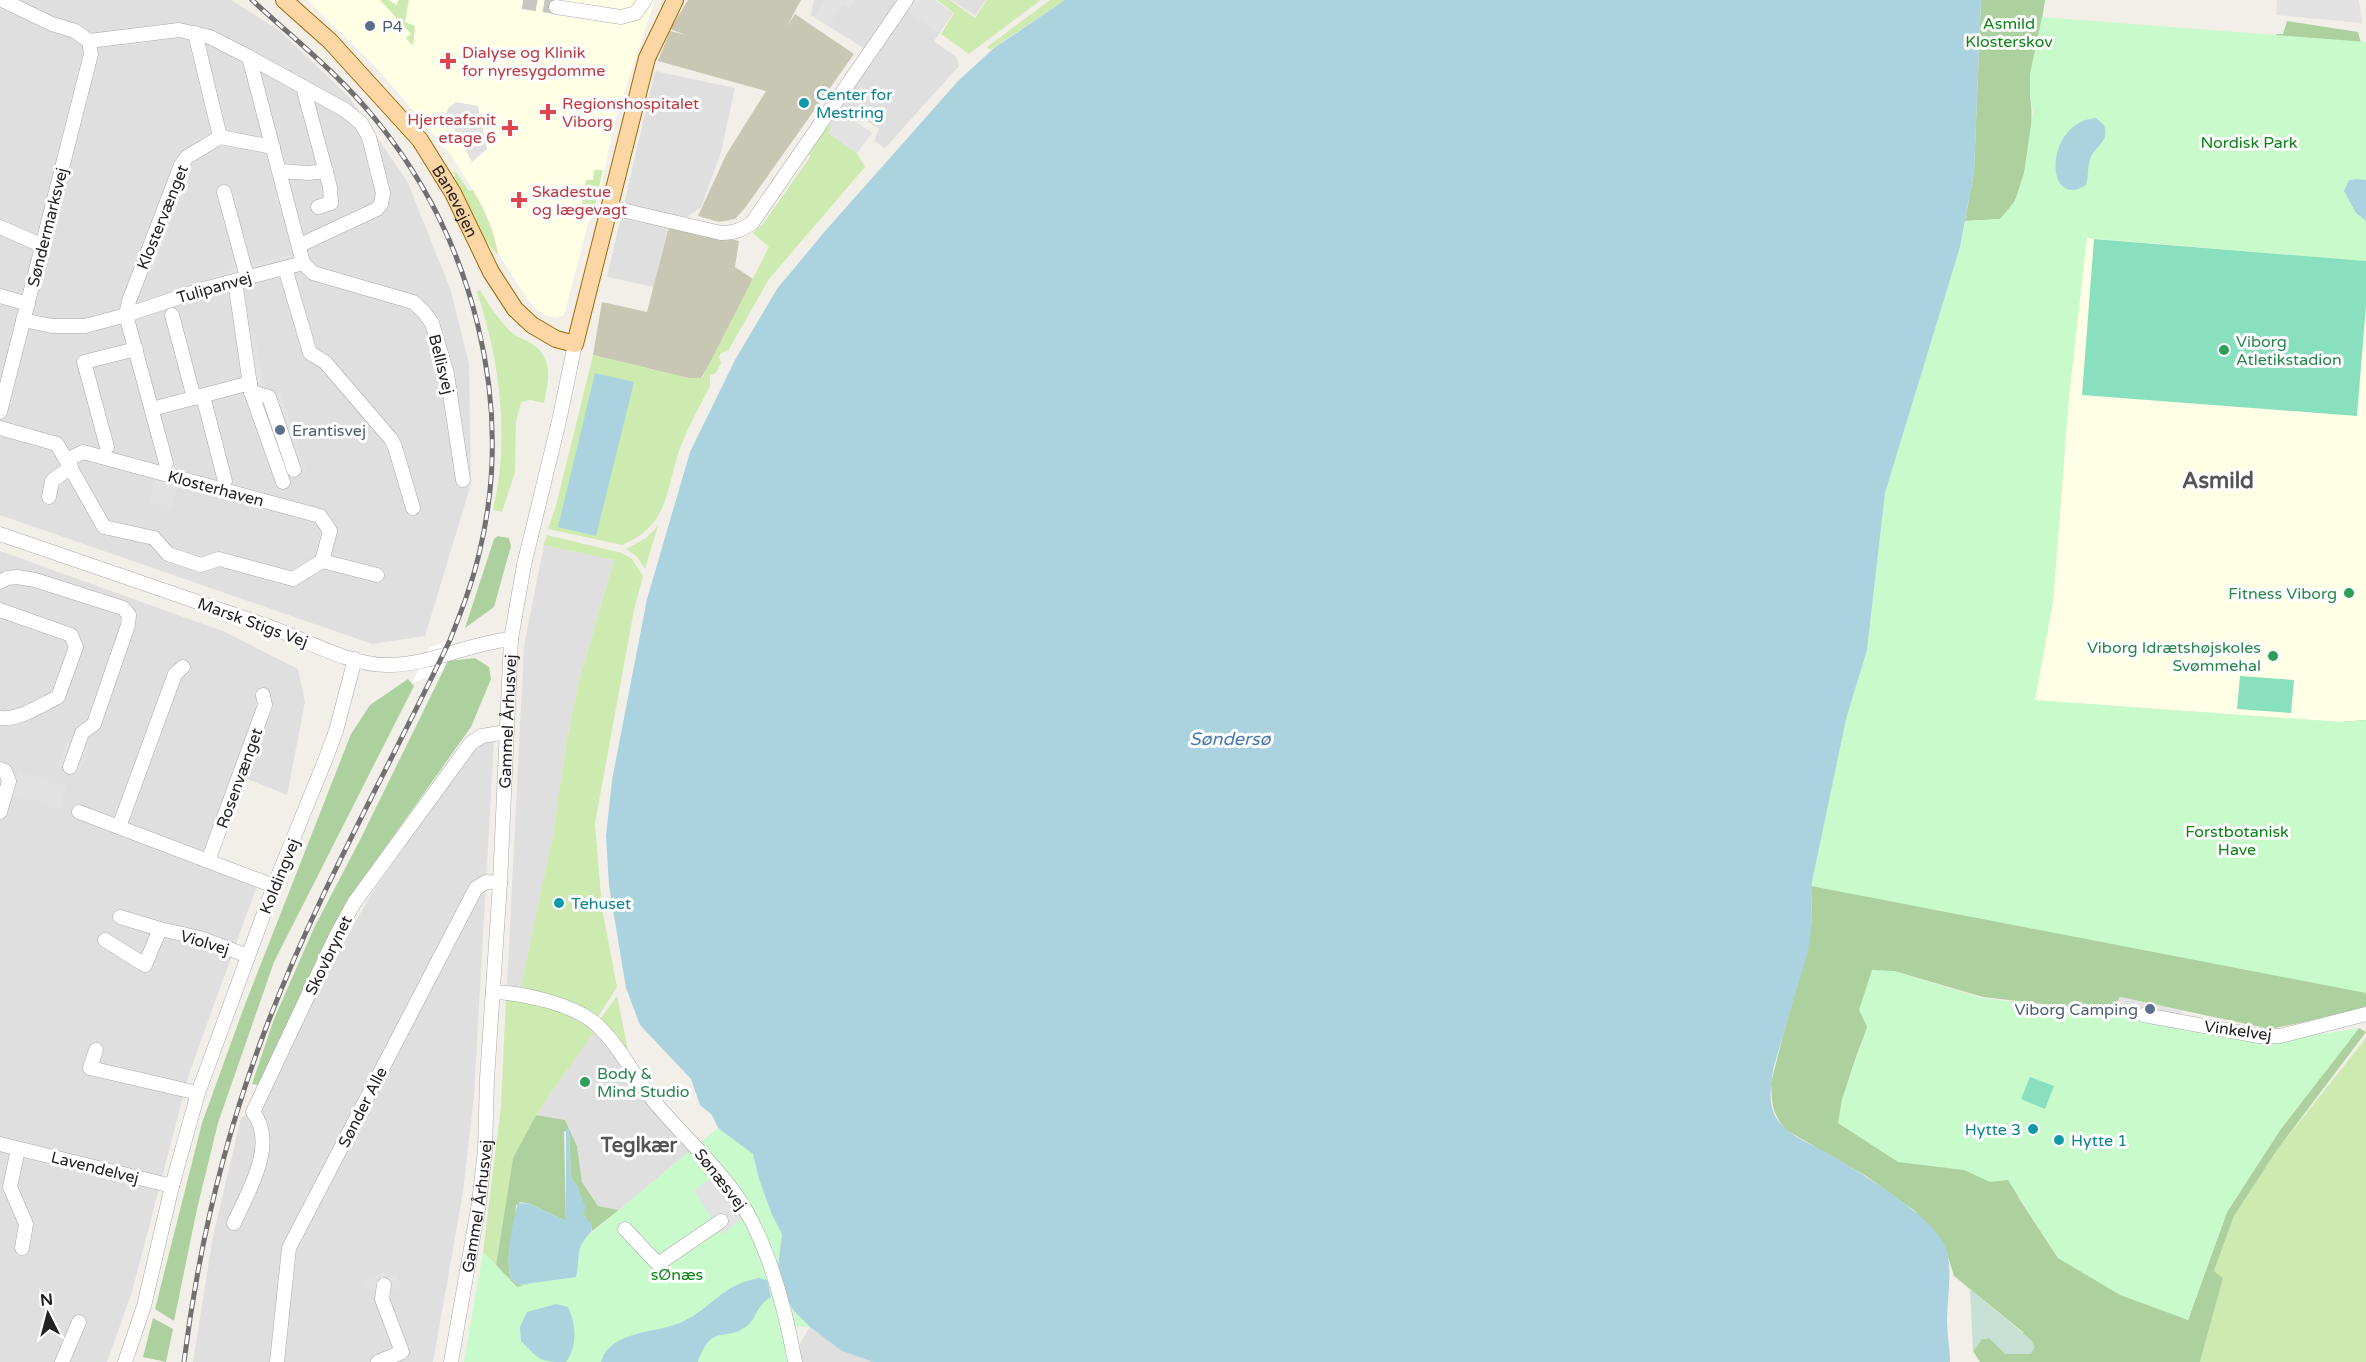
<svg xmlns="http://www.w3.org/2000/svg" width="2366" height="1362" viewBox="0 0 2366 1362" font-family="'Varela Round',sans-serif">
	<style>
		.residential { fill: #e0dfdf }
		.education { fill: #ffffe5 }
		.construction { fill: #c7c7b4 }
		.grass { fill: #cdebb0 }
		.forest { fill: #add19e }
		.wetland { fill: #c6e0d4 }
		.park { fill: #c8facc }
		.pitch { fill: #88e0be }
		.parking { fill: #e2e2e2 }
		.water { fill: #aad3df }
		.pier { fill: #fff }
		.lines { fill: none; stroke-linecap: round; stroke-linejoin: round }
		.minor-tunnel { stroke: #c8c6c1; stroke-width: 14; stroke-dasharray: 14 7; stroke-linecap: butt }
		.minor-casing { stroke: #a9a9a9; stroke-width: 15 }
		.major-casing { stroke: #a06b00; stroke-width: 18 }
		.minor { stroke: #fff; stroke-width: 14 }
		.major { stroke: #fcd6a4; stroke-width: 16 }
		.rail-casing { stroke: #707070; stroke-width: 5 }
		.rail { stroke: #fff; stroke-width: 3; stroke-dasharray: 9; stroke-linecap: butt }
		.service-dot { fill: #5c6f8a; stroke: #fff; stroke-width: 2 }
		.health-dot { fill: #e0444e; stroke: #fff; stroke-width: 2 }
		.culture-dot { fill: #0f9aa8; stroke: #fff; stroke-width: 2 }
		.leisure-dot { fill: #2e9e5b; stroke: #fff; stroke-width: 2 }
		.labels { text-anchor: middle; stroke-width: 6; stroke-linejoin: round; paint-order: stroke }
		.park-label { font-size: 16px; fill: #0c8416; stroke: #fff }
		.service-label { font-size: 16px; fill: #4e5e75; stroke: #fff; text-anchor: start }
		.health-label { font-size: 16px; fill: #be3a42; stroke: #fff; text-anchor: start }
		.culture-label { font-size: 16px; fill: #0d838f; stroke: #fff; text-anchor: start }
		.street-label { font-size: 16px; fill: #222; stroke: #fff }
		.leisure-label { font-size: 16px; fill: #27864d; stroke: #fff; text-anchor: start }
		.water-label { font-size: 18px; font-style: italic; fill: #4a7aab; stroke: #fff }
		.quarter-label { font-size: 20px; font-weight: bold; fill: #555; stroke: #fff }
		.district-label { font-size: 22px; font-weight: bold; fill: #555; stroke: #fff }
	</style>
	<rect width="100%" height="100%" fill="#f2efe9"/>
	<g class="residential">
		<polygon points="0,0 231,0 279,30 350,98 407,181 451,291 469,364 471,484 425,636 372,644 0,515"/>
		<polygon points="814,0 934,0 953,13 934,41 956,57 959,66 885,148 874,141 879,129 846,107 832,127 826,122 873,54 811,15"/>
		<polygon points="952,0 986,0 975,16"/>
		<polygon points="655,71 735,88 721,152 701,207 687,217 671,214 654,287 607,277"/>
		<polygon points="544,545 614,560 579,681 566,744 553,835 520,990 507,985 524,646"/>
		<polygon points="0,551 225,632 298,669 305,702 287,795 245,778 209,868 257,886 189,1074 132,1292 107,1362 0,1362"/>
		<polygon points="494,741 474,1096 463,1192 433,1362 193,1362 213,1236 241,1118 262,1102 332,964 370,896 469,754 480,744"/>
		<polygon points="596,1029 692,1149 619,1210 598,1206 582,1182 577,1146 565,1120 536,1115"/>
		<polygon points="810,1327 842,1351 873,1362 801,1362 800,1343"/>
	</g>
	<g class="education">
		<polygon points="307,0 655,0 615,120 598,201 588,224 564,315 556,318 547,316 538,311 527,299 498,253 493,229 483,207 454,159 375,66"/>
		<polygon points="2086,238 2366,261 2366,720 2342,722 2035,700 2053,602 2069,397"/>
	</g>
	<g class="construction">
		<polygon points="688,0 801,0 786,28 795,14 854,54 745,208 735,219 719,222 698,216 726,155 766,91 658,61 670,31 686,35 670,29"/>
		<polygon points="669,226 739,241 735,267 759,283 701,378 688,378 593,355 602,302 647,312"/>
	</g>
	<g class="grass">
		<polygon points="380,0 389,0 396,5 399,0 409,0 405,22 415,26 413,46 406,38 411,34"/>
		<polygon points="937,0 950,0 975,18 987,0 1041,0 969,54 941,34 954,13"/>
		<polygon points="1050,0 1065,0 990,50 987,47"/>
		<path d="M826 122 832 127 828 133 857 153 865 167 769 279 728 351 721 353 719 357 721 363 716 373 710 375V386C700 406 688 427 680 448 665 491 670 525 622 545L548 529 557 502 593 355 688 378H702L769 247 753 233 763 224 810 157 808 149Z"/>
		<path d="M454 169 469 191 473 190C485 211 493 230 498 253L496 254C479 230 457 198 454 169Z"/>
		<polygon points="594,170 603,170 595,206 582,204 586,180 593,180"/>
		<path d="M480 290C489 305 498 319 511 332 518 338 528 340 535 346 554 361 548 382 544 403L530 400 521 402 516 421 515 472 502 512 493 510C510 438 500 361 477 292Z"/>
		<polygon points="658,526 645,569 637,557 626,549 646,538"/>
		<polygon points="547,535 622,553 632,559 643,576 634,610 595,823 602,908 617,987 596,1020 520,990 553,835 566,744 579,681 614,560 543,545"/>
		<polygon points="617,996 631,1065 598,1022"/>
		<polygon points="506,998 572,1014 596,1029 536,1115 513,1158 496,1265 483,1252 501,1106"/>
		<polygon points="2366,1038 2366,1362 2200,1362 2223,1278 2214,1271 2234,1216 2277,1150"/>
	</g>
	<g class="forest">
		<path d="M1981 0H2045L2030 97C2035 124 2027 175 2015 200 2012 207 2005 213 2000 219L1965 221 1974 172Z"/>
		<polygon points="2287,21 2358,32 2366,61 2269,40 2277,34 2283,34"/>
		<polygon points="498,536 509,538 511,546 494,607 465,628 494,539"/>
		<polygon points="475,658 489,667 491,679 471,727 348,900 259,1085 252,1084 274,1019 314,928 361,838 448,661"/>
		<polygon points="408,679 414,686 274,962 218,1123 197,1209 174,1321 155,1309 202,1123 244,1007 351,734 370,705"/>
		<path d="M1846 719 1862 803 2341 722 2366 720V1009L2270 1029 2120 997 2112 1012 1983 997 1894 971C1871 1019 1846 1069 1840 1123L2007 1175 2020 1200 2058 1258 2188 1320 2227 1212 2280 1130 2359 1028 2366 1032 2277 1150 2234 1216 2214 1271 2223 1278 2200 1362H1980L1973 1351 1982 1339 2024 1333 1954 1276 1945 1247 1915 1211 1866 1176 1786 1130C1772 1113 1772 1105 1771 1083L1812 921 1811 886Z"/>
		<path d="M536 1115 565 1120 577 1146 582 1182 598 1206 619 1210 591 1232 592 1229 584 1215V1206L577 1186 571 1178 569 1133 564 1131 566 1221 530 1204 520 1202 516 1206C515 1231 504 1254 511 1279L519 1285 534 1284 517 1287 496 1265 513 1158Z"/>
		<polygon points="153,1318 173,1329 166,1362 143,1357"/>
	</g>
	<polygon class="wetland" points="1970,1289 2031,1340 2035,1347 2031,1354 2005,1354 1989,1338 1982,1339 1973,1351"/>
	<g class="park">
		<polygon points="2042,17 2366,42 2366,261 2087,238 2069,397 2053,602 2035,700 2341,722 2366,720 2366,993 1811,886 1846,719 1867,650 1885,493 1960,247 1965,221 2000,219 2015,201 2024,173 2033,112 2030,97 2030,74"/>
		<polygon points="1872,970 1894,971 1982,998 2127,1015 2268,1043 2359,1028 2280,1130 2227,1212 2188,1320 2120,1295 2058,1258 2008,1180 1990,1182 1964,1170 1898,1162 1838,1123 1842,1099 1867,1027 1859,1010"/>
		<polygon points="718,1128 753,1154 759,1179 772,1215 782,1234 778,1267 794,1311 810,1327 792,1326 757,1223 698,1145"/>
		<polygon points="692,1149 702,1157 755,1232 792,1362 464,1362 483,1252 517,1287 577,1272 577,1258 584,1239"/>
	</g>
	<g class="pitch">
		<polygon points="2094,239 2366,261 2366,305 2357,416 2082,395"/>
		<polygon points="2240,676 2294,680 2291,713 2237,709"/>
		<polygon points="2030,1077 2054,1086 2045,1109 2021,1099"/>
	</g>
	<g class="parking">
		<polygon points="825,0 855,0 849,9 843,5 828,26 814,17"/>
		<polygon points="915,0 934,0 953,13 939,33 907,11"/>
		<polygon points="2277,0 2359,0 2362,23 2276,15"/>
		<polygon points="456,102 478,106 487,149 472,162 446,114 448,108"/>
		<polygon points="842,112 872,133 857,153 828,133"/>
		<polygon points="178,166 192,170 154,269 145,269"/>
		<polygon points="291,253 296,270 227,287 223,271"/>
		<polygon points="246,331 254,331 264,390 280,392 306,469 284,476 254,390"/>
		<polygon points="156,477 178,484 171,508 149,502"/>
		<polygon points="68,737 90,745 79,775 57,767"/>
		<polygon points="18,772 66,786 60,808 11,794"/>
		<polygon points="2120,997 2182,1011 2180,1020 2116,1007"/>
		<polygon points="716,1174 746,1215 723,1234 694,1191"/>
		<polygon points="384,1272 391,1276 396,1274 401,1287 377,1296 374,1288 367,1290 363,1281"/>
	</g>
	<g class="water">
		<path d="M1065 0H1981L1974 172 1960 247 1885 493 1867 650 1846 719 1811 886 1812 921 1808 951 1774 1066C1771 1082 1767 1104 1777 1119 1787 1134 1806 1142 1822 1150 1852 1168 1934 1215 1946 1248 1953 1271 1947 1298 1947 1321 1947 1335 1950 1348 1950 1362H873L842 1351 810 1327 794 1311 785 1296 778 1267 782 1234 772 1215 759 1179 753 1154 718 1128 712 1115 700 1105 691 1079 640 1025 626 988 609 885 606 836 612 780 647 599 690 452 735 360 777 289 826 230 959 80 994 48Z"/>
		<path d="M2096 118 2104 125C2110 144 2094 145 2090 160 2087 168 2089 176 2086 185 2045 212 2043 122 2096 118Z"/>
		<polygon points="2357,179 2366,180 2366,221 2356,213 2344,191 2349,180"/>
		<polygon points="595,373 634,382 596,536 558,527"/>
		<path d="M566 1129H569V1133L571 1178 577 1186 585 1206 584 1216 592 1225 591 1232C574 1249 581 1257 576 1277L519 1285 511 1279C505 1257 512 1225 518 1203L530 1204 566 1221Z"/>
		<path d="M759 1278 767 1280 771 1297C755 1307 758 1316 748 1325 726 1344 712 1321 698 1362H601C611 1329 657 1334 682 1322 714 1307 719 1286 759 1278Z"/>
		<path d="M556 1304 568 1307C576 1324 578 1346 566 1362 539 1362 540 1360 521 1341L520 1327 527 1312Z"/>
	</g>
	<polygon class="pier" points="455,639 441,672 412,683 430,647"/>
	<g class="lines">
		<polyline class="minor-tunnel" points="523,2 556,7"/>
		<g class="minor-casing">
			<g id="minor">
				<polyline points="2,0 52,24 75,31 89,41 179,30 210,37 249,57 303,263"/>
				<polyline points="556,7 621,17 636,13 645,0"/>
				<polyline points="249,57 345,110 361,123 369,137 383,193 381,204 377,209 300,245"/>
				<polyline points="303,87 330,187 331,203 318,207"/>
				<polyline points="220,137 273,147"/>
				<polyline points="280,171 308,173 326,171"/>
				<polyline points="224,192 247,277"/>
				<path d="M609 207 721 233C734 233 741 230 752 223L906 0"/>
				<polyline points="0,227 43,246"/>
				<polyline points="303,263 313,273 413,302 423,311 432,323 447,374 463,480"/>
				<polyline points="285,268 310,353 325,362 391,439 395,447 413,508"/>
				<polyline points="235,281 251,392 283,482"/>
				<polyline points="0,296 28,304"/>
				<polyline points="172,315 194,398"/>
				<polyline points="23,320 52,326 85,326 126,315 204,289 303,263"/>
				<polyline points="251,392 269,397 294,470"/>
				<polyline points="203,396 225,481"/>
				<polyline points="152,409 250,383"/>
				<polyline points="0,412 91,54 89,41"/>
				<polyline points="0,428 57,444 104,527 154,538 168,554 201,565 219,559 293,579 322,561 377,575"/>
				<polyline points="107,447 84,362 136,349"/>
				<polyline points="67,460 83,452 320,516 330,531 322,561"/>
				<polyline points="166,463 126,315 129,301 181,165 187,157 220,137 195,33"/>
				<polyline points="49,497 52,481 71,467"/>
				<path d="M0 534C90 565 181 596 270 627 306 640 353 667 391 665 432 664 470 643 511 639"/>
				<polyline points="0,582 7,578 17,577 35,580 123,608 129,615 128,625 94,724 82,733 70,767"/>
				<path d="M0 610 71 635 76 647 58 697C41 705 20 720 0 718"/>
				<polyline points="0,769 5,771 9,781 0,812"/>
				<polyline points="79,812 274,886"/>
				<polyline points="119,827 175,674 183,667"/>
				<polyline points="208,861 265,705 263,695"/>
				<polyline points="120,917 160,929 200,938 248,956"/>
				<polyline points="105,940 145,965 160,929"/>
				<path d="M493 992C523 993 573 1004 596 1024 619 1045 634 1076 653 1100 679 1132 710 1159 734 1192 767 1238 785 1307 795 1362"/>
				<polyline points="2144,1015 2259,1036 2280,1036 2366,1014"/>
				<polyline points="96,1050 90,1068 198,1093"/>
				<polyline points="0,1144 172,1186"/>
				<polyline points="18,1149 10,1187 26,1224 22,1248"/>
				<path d="M234 1223C248 1192 278 1144 253 1112L336 936 354 903 471 743 482 736 506 732"/>
				<polyline points="625,1229 658,1264 721,1221"/>
				<polyline points="62,1362 79,1322"/>
				<polyline points="125,1362 144,1306 172,1186 198,1093 274,886 326,758 336,731 355,659"/>
				<polyline points="277,1362 289,1248 476,888 486,882 500,883"/>
				<polyline points="378,1362 402,1352 382,1299 384,1285"/>
				<path id="s1" d="M451 1362 479 1203 485 1150 487 1079 500 883 511 639 524 565 559 421 575 344"/>
			</g>
		</g>
		<g class="major-casing">
			<g id="major">
				<path id="s2" d="M284 0 330 41 420 140 453 193 491 272 515 309 532 325 556 339 575 344 647 58 675 0"/>
			</g>
		</g>
		<use href="#minor" class="minor"/>
		<use href="#major" class="major"/>
		<g class="rail-casing">
			<path id="rail" d="M184 1362C198 1249 224 1139 264 1033 315 897 388 770 450 640 461 612 472 584 479 554 516 403 473 239 376 120 340 75 294 39 252 0"/>
		</g>
		<use href="#rail" class="rail"/>
	</g>
	<g class="service-dot">
		<circle cx="370" cy="26" r="6"/>
		<circle cx="280" cy="430" r="6"/>
		<circle cx="2150" cy="1009" r="6"/>
	</g>
	<g class="health-dot">
		<path d="M445 52h6v6h6v6h-6v6h-6v-6h-6v-6h6z"/>
		<path d="M545 103h6v6h6v6h-6v6h-6v-6h-6v-6h6z"/>
		<path d="M507 119h6v6h6v6h-6v6h-6v-6h-6v-6h6z"/>
		<path d="M516 191h6v6h6v6h-6v6h-6v-6h-6v-6h6z"/>
	</g>
	<g class="culture-dot">
		<circle cx="804" cy="103" r="6"/>
		<circle cx="559" cy="903" r="6"/>
		<circle cx="2033" cy="1129" r="6"/>
		<circle cx="2059" cy="1140" r="6"/>
	</g>
	<g class="leisure-dot">
		<circle cx="2224" cy="350" r="6"/>
		<circle cx="2349" cy="593" r="6"/>
		<circle cx="2273" cy="656" r="6"/>
		<circle cx="585" cy="1082" r="6"/>
	</g>
	<g class="labels">
		<g class="park-label">
			<text x="2009" y="29">Asmild<tspan x="2009" dy="18">Klosterskov</tspan></text>
			<text x="2249" y="148">Nordisk Park</text>
			<text x="2237" y="837">Forstbotanisk<tspan x="2237" dy="18">Have</tspan></text>
			<text x="677" y="1280">sØnæs</text>
		</g>
		<g class="service-label">
			<text x="382" y="32">P4</text>
			<text x="292" y="436">Erantisvej</text>
			<text x="2138" y="1015" text-anchor="end">Viborg Camping</text>
		</g>
		<g class="health-label">
			<text x="462" y="58">Dialyse og Klinik<tspan x="462" dy="18">for nyresygdomme</tspan></text>
			<text x="562" y="109">Regionshospitalet<tspan x="562" dy="18">Viborg</tspan></text>
			<text x="496" y="125" text-anchor="end">Hjerteafsnit<tspan x="496" dy="18">etage 6</tspan></text>
			<text x="532" y="197">Skadestue<tspan x="532" dy="18">og lægevagt</tspan></text>
		</g>
		<g class="culture-label">
			<text x="816" y="100">Center for<tspan x="816" dy="18">Mestring</tspan></text>
			<text x="571" y="909">Tehuset</text>
			<text x="2021" y="1135" text-anchor="end">Hytte 3</text>
			<text x="2071" y="1146">Hytte 1</text>
		</g>
		<g class="street-label">
			<text dy="6" stroke="none"><textPath href="#s2" startOffset="266">Banevejen</textPath></text>
			<text transform="translate(162 217) rotate(-68)" y="6">Klostervænget</text>
			<text transform="translate(47 227) rotate(-76)" y="6">Søndermarksvej</text>
			<text transform="translate(214 287) rotate(-16)" y="6">Tulipanvej</text>
			<text transform="translate(442 364) rotate(76)" y="6">Bellisvej</text>
			<text transform="translate(216 488) rotate(15)" y="6">Klosterhaven</text>
			<text transform="translate(253 622) rotate(20)" y="6">Marsk Stigs Vej</text>
			<text dy="6" stroke="none"><textPath href="#s1" startOffset="644">Gammel Århusvej</textPath></text>
			<text transform="translate(239 778) rotate(-70)" y="6">Rosenvænget</text>
			<text transform="translate(279 876) rotate(-68)" y="6">Koldingvej</text>
			<text transform="translate(205 942) rotate(17)" y="6">Violvej</text>
			<text transform="translate(328 955) rotate(-64)" y="6">Skovbrynet</text>
			<text transform="translate(2238 1030) rotate(8)" y="6">Vinkelvej</text>
			<text transform="translate(362 1107) rotate(-63)" y="6">Sønder Alle</text>
			<text transform="translate(95 1167) rotate(14)" y="6">Lavendelvej</text>
			<text transform="translate(721 1179) rotate(52)" y="6">Sønæsvej</text>
			<text dy="6" stroke="none"><textPath href="#s1" startOffset="158">Gammel Århusvej</textPath></text>
		</g>
		<g class="leisure-label">
			<text x="2236" y="347">Viborg<tspan x="2236" dy="18">Atletikstadion</tspan></text>
			<text x="2337" y="599" text-anchor="end">Fitness Viborg</text>
			<text x="2261" y="653" text-anchor="end">Viborg Idrætshøjskoles<tspan x="2261" dy="18">Svømmehal</tspan></text>
			<text x="597" y="1079">Body &amp;<tspan x="597" dy="18">Mind Studio</tspan></text>
		</g>
		<g class="water-label">
			<text x="1230" y="745">Søndersø</text>
		</g>
		<g class="quarter-label">
			<text x="639" y="1152">Teglkær</text>
		</g>
		<g class="district-label">
			<text x="2218" y="488">Asmild</text>
		</g>
	</g>
	<g transform="translate(48 1314) rotate(354)" stroke="#ffffff" stroke-width="4.5" paint-order="stroke">
	<path d="M0-4.5L10 22L0 15L-10 22Z" fill="#222222"/>
	<text y="-9" font-size="16" font-weight="bold" text-anchor="middle" fill="#222222">N</text>
	</g>
</svg>
